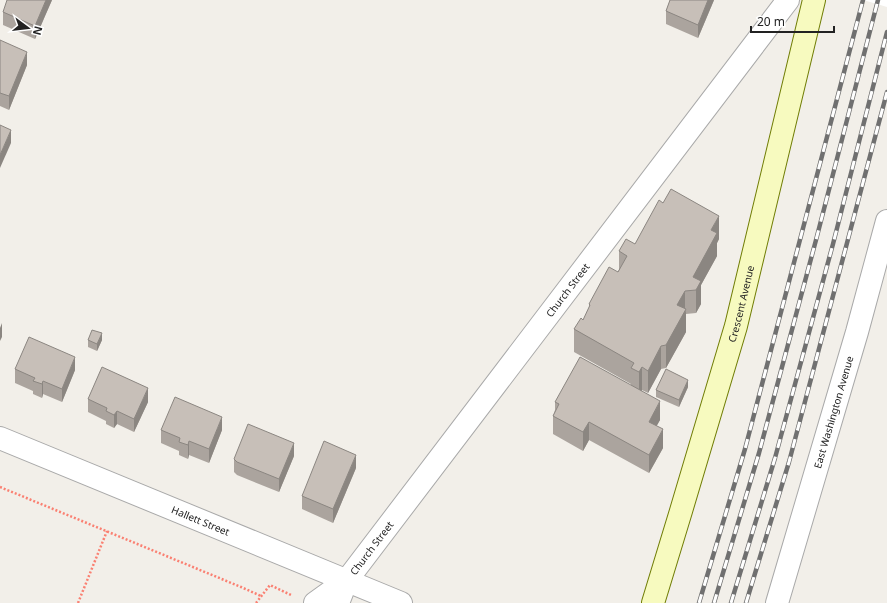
<svg xmlns="http://www.w3.org/2000/svg" width="887" height="603" viewBox="0 0 887 603" font-family="'Noto Sans',sans-serif">
	<style>
		.pier { fill: #fff }
		.lines { fill: none; stroke-linecap: round; stroke-linejoin: round }
		.street-casing { stroke: #a9a9a9; stroke-width: 24 }
		.secondary-casing { stroke: #707d05; stroke-width: 24 }
		.path { stroke: #fa8072; stroke-width: 2.5; stroke-dasharray: 2 2; stroke-linecap: butt }
		.street { stroke: #fff; stroke-width: 22 }
		.secondary { stroke: #f7fabf; stroke-width: 22 }
		.rail-casing { stroke: #707070; stroke-width: 4.5 }
		.rail { stroke: #fff; stroke-width: 3; stroke-dasharray: 9; stroke-linecap: butt }
		.wall { fill: #aba49e }
		.shaded-wall { fill: #8b8681 }
		.building { fill: #c7bfb8; stroke: #8b8681 }
		.labels { text-anchor: middle; stroke-width: 3.5; stroke-linejoin: round; paint-order: stroke }
		.street-label { font-size: 10px; fill: #222; stroke: #fff }
	</style>
	<rect width="100%" height="100%" fill="#f2efe9"/>
	<polygon class="pier" points="863,0 887,0 887,7 877,4"/>
	<g class="lines">
		<g class="street-casing">
			<g id="street">
				<path id="s1" d="M0 438 401 603"/>
				<polyline points="315,603 347,580"/>
				<path id="s2" d="M338 603 347 580 788 0"/>
				<path id="s3" d="M777 603 857 332 887 221"/>
			</g>
		</g>
		<g class="secondary-casing">
			<g id="secondary">
				<path id="s4" d="M653 603 681 511 736 326 814 0"/>
			</g>
		</g>
		<g class="path">
			<polyline points="0,487 241,587 261,596"/>
			<polyline points="78,603 107,531"/>
			<polyline points="256,603 270,585 291,595"/>
		</g>
		<use href="#street" class="street"/>
		<use href="#secondary" class="secondary"/>
		<g class="rail-casing">
			<g id="rail">
				<polyline points="699,603 745,449 863,0"/>
				<polyline points="714,603 759,453 816,240 878,0"/>
				<polyline points="731,603 775,458 833,244 887,32"/>
				<polyline points="746,603 789,462 887,92"/>
			</g>
		</g>
		<use href="#rail" class="rail"/>
	</g>
	<g class="wall">
		<polygon points="52,0 35,39 3,25 3,12"/>
		<polygon points="670,0 714,0 698,38 666,24 666,11"/>
		<polygon points="0,40 27,65 9,110 0,106"/>
		<polygon points="719,239 717,243 717,256 701,285 701,304 696,313 686,314 686,332 666,368 661,369 648,393 642,390 642,391 660,420 656,426 663,448 649,473 589,440 583,451 553,434 553,416 555,410 555,402 631,385 631,384 574,352 574,329 583,320 589,308 589,304 619,270 619,251 635,244"/>
		<polygon points="88,340 102,340 97,351 88,347"/>
		<polygon points="15,369 75,370 62,402 43,394 42,398 33,394 33,391 15,383"/>
		<polygon points="688,387 679,407 656,397 656,390"/>
		<polygon points="88,399 148,402 134,432 117,424 114,428 106,424 106,421 88,412"/>
		<polygon points="161,430 222,430 209,463 189,455 188,459 179,455 179,451 161,443"/>
		<polygon points="294,456 279,492 237,475 234,472 234,459"/>
		<polygon points="356,468 333,523 302,509 302,496"/>
	</g>
	<g class="shaded-wall">
		<polygon points="46,0 52,0 35,39 35,26"/>
		<polygon points="708,0 714,0 698,38 698,25"/>
		<polygon points="27,52 27,65 9,110 9,96"/>
		<polygon points="11,130 11,143 0,168 0,155"/>
		<polygon points="719,216 719,239 717,243 717,256 701,285 701,304 696,313 696,290 693,277 711,230"/>
		<polygon points="685,291 685,313 686,309 686,332 666,368 666,345 677,305"/>
		<polygon points="2,323 2,337 0,341 0,328"/>
		<polygon points="102,333 102,340 97,351 97,344"/>
		<polygon points="661,346 661,369 648,393 648,371"/>
		<polygon points="75,357 75,370 62,402 62,389"/>
		<polygon points="642,367 642,390 639,395 639,372"/>
		<polygon points="688,380 688,387 679,407 679,400"/>
		<polygon points="43,381 43,394 42,398 42,384"/>
		<polygon points="148,388 148,402 134,432 134,419"/>
		<polygon points="660,401 660,420 649,440 649,422"/>
		<polygon points="117,411 117,424 114,428 114,415"/>
		<polygon points="222,417 222,430 209,463 209,449"/>
		<polygon points="589,422 589,440 583,451 583,432"/>
		<polygon points="663,429 663,448 649,473 649,455"/>
		<polygon points="189,441 189,455 188,459 188,445"/>
		<polygon points="294,443 294,456 279,492 279,479"/>
		<polygon points="356,455 356,468 333,523 333,509"/>
	</g>
	<g class="building">
		<polygon points="7,0 46,0 35,26 3,12"/>
		<polygon points="670,0 708,0 698,25 666,11"/>
		<polygon points="0,40 27,52 9,96 0,93"/>
		<polygon points="0,125 11,130 0,155"/>
		<polygon points="671,189 719,216 711,230 717,233 693,277 701,281 696,290 685,291 677,305 686,309 666,345 661,346 648,371 642,367 639,372 631,368 634,363 574,329 581,318 583,320 590,305 589,304 609,267 618,272 627,256 619,251 626,239 635,244 659,200 663,203"/>
		<polygon points="92,330 102,333 97,344 88,340"/>
		<polygon points="29,337 75,357 62,389 43,381 42,384 33,381 35,378 15,369"/>
		<polygon points="580,357 660,401 649,422 663,429 649,455 589,422 583,432 553,416 559,404 555,402"/>
		<polygon points="102,367 148,388 134,419 117,411 114,415 106,411 107,408 88,399"/>
		<polygon points="666,369 688,380 679,400 656,390"/>
		<polygon points="175,397 222,417 209,449 189,441 188,445 179,442 180,438 161,430"/>
		<polygon points="248,424 294,443 279,479 237,462 234,459"/>
		<polygon points="324,441 356,455 333,509 302,496"/>
	</g>
	<g class="labels">
		<g class="street-label">
			<text dy="4" stroke="none"><textPath href="#s2" startOffset="389">Church Street</textPath></text>
			<text dy="4" stroke="none"><textPath href="#s4" startOffset="312">Crescent Avenue</textPath></text>
			<text dy="4" stroke="none"><textPath href="#s3" startOffset="199">East Washington Avenue</textPath></text>
			<text dy="4" stroke="none"><textPath href="#s1" startOffset="217">Hallett Street</textPath></text>
			<text dy="4" stroke="none"><textPath href="#s2" startOffset="65">Church Street</textPath></text>
		</g>
	</g>
	<g transform="translate(28 28) rotate(105)" stroke="#ffffff" stroke-width="3" paint-order="stroke">
	<path d="M0-3L7 15L0 10L-7 15Z" fill="#222222"/>
	<text y="-6" font-size="11" font-weight="bold" text-anchor="middle" fill="#222222">N</text>
	</g>
	<path d="M751 26v6h83v-6" fill="none" stroke="#222222" stroke-width="2"/>
	<text x="757" y="26" font-size="12" fill="#222222" stroke="#ffffff" stroke-width="3" paint-order="stroke">20 m</text>
</svg>
